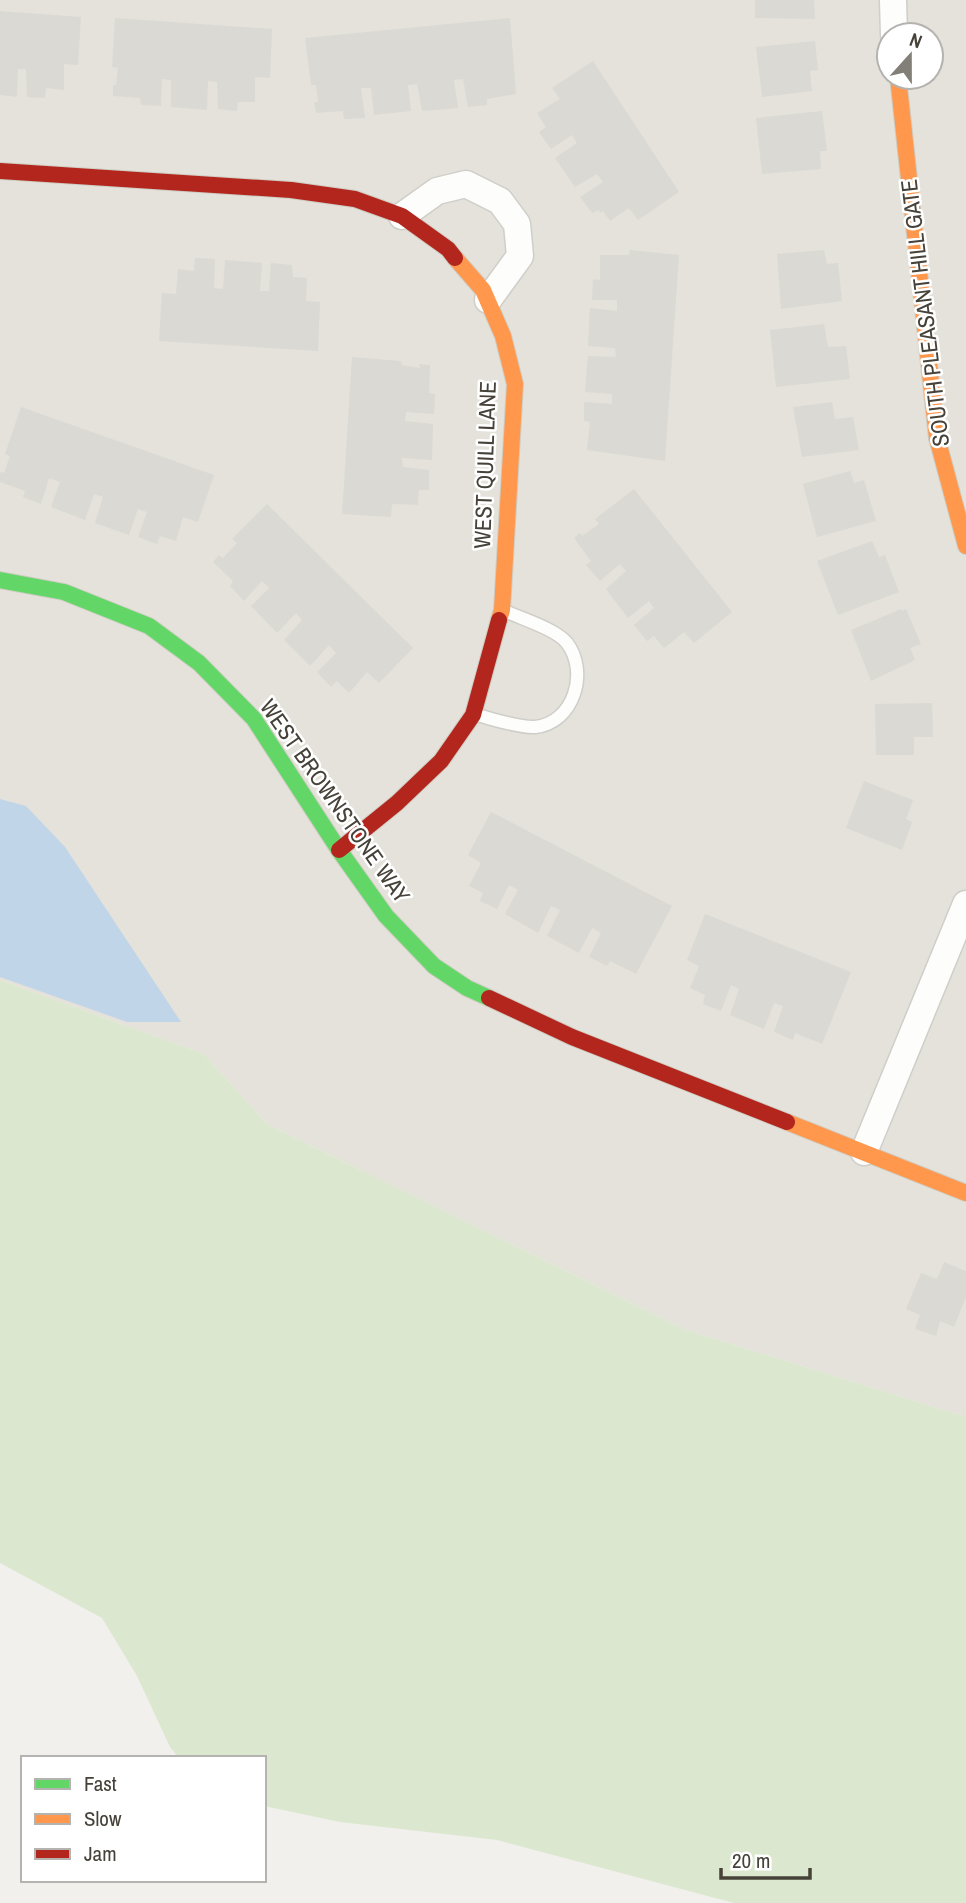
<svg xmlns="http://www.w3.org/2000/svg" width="966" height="1903" viewBox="0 0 966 1903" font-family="'Archivo Narrow',sans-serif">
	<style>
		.residential { fill: #e4e2da; fill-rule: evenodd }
		.green { fill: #dbe8cf }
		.water { fill: #c1d5e9 }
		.building { fill: #dad9d4 }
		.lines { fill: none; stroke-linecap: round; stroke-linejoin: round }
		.lane-casing { stroke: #cfcec9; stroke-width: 15 }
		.street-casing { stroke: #cfcec9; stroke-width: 29 }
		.fast-casing { stroke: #cfcdc3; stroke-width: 18 }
		.slow-casing { stroke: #cfcdc3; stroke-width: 18 }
		.jam-casing { stroke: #cfcdc3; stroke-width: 18 }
		.lane { stroke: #fdfdfc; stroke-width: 12 }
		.street { stroke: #fdfdfc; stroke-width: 26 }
		.fast { stroke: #63d668; stroke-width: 16 }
		.slow { stroke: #ff974d; stroke-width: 16 }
		.jam { stroke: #b3261e; stroke-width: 16 }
		.labels { text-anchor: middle; stroke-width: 5; stroke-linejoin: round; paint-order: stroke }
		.street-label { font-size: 23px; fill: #464239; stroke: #fff }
	</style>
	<rect width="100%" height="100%" fill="#f1f0ec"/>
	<path class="residential" d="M0 0H966V1417L686 1330 267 1124 204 1054 0 980ZM889 35H931V77H889Z"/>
	<polygon class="green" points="0,980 204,1054 267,1124 686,1330 966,1417 966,1903 734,1903 497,1840 340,1822 264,1806 264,1758 179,1758 170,1747 137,1676 102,1618 0,1563"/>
	<polygon class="water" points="0,799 26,806 65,847 181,1022 127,1022 0,977"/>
	<g class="building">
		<polygon points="755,0 814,0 815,19 755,18"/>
		<polygon points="0,11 81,17 78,65 64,64 64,90 46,88 45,98 27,97 26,69 18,69 17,97 0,95"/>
		<polygon points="115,18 272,29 270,78 255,77 255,102 238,102 237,111 218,109 217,82 208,81 207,110 171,107 171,80 162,79 161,106 141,105 140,98 113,96 113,85 116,85 118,68 112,67"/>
		<polygon points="510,18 516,94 487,99 487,105 468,107 463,79 454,80 458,108 422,111 417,84 408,85 411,111 374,115 371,88 361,88 365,118 344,119 343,111 316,113 314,102 318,102 316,85 311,85 305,38"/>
		<polygon points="815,41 818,70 810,71 812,91 762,97 756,47"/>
		<polygon points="593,61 679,192 638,220 629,208 610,221 603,211 600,213 599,210 592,213 580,197 603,182 597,174 575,187 555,158 577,143 572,135 551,149 539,132 546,127 537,113 560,99 552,88"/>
		<polygon points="822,111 827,151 820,151 821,169 762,174 756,118"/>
		<polygon points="630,250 679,255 665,461 587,450 590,422 584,421 584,402 612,404 612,394 585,392 588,356 616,357 615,348 588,346 590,308 617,311 617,300 592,300 593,279 600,280 600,255 629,255"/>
		<polygon points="824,250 827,264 838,263 842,301 781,309 777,254"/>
		<polygon points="195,258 215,259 214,288 223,289 225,260 262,263 260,291 269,291 271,263 292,265 293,277 307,278 306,301 320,302 318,351 159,341 162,293 176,294 178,269 194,271"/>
		<polygon points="824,324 828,347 846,346 850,379 776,387 770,330"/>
		<polygon points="352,357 401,361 402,365 420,368 419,364 430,365 429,393 435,394 434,414 406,412 405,421 433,424 432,460 402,458 403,467 429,470 429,490 419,490 418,505 392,504 391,517 342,514"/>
		<polygon points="832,402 835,419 853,417 859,450 802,457 793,407"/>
		<polygon points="21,407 214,475 198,522 183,517 176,541 160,536 157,544 138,537 147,512 138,509 129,535 95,523 103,497 94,494 85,520 51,507 60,482 49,478 41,504 23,497 25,491 0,482 0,472 4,473 10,456 5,454"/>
		<polygon points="850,471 854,483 864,480 876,521 817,537 803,484"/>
		<polygon points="634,489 732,612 694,643 684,632 664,648 654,636 647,641 634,625 654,608 649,601 628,618 606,589 626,571 620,564 600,581 586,565 591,561 574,538 580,533 582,536 599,524 595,519"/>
		<polygon points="267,504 413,648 379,683 367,672 349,693 337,681 331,687 317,672 336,653 329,645 310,666 284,640 302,620 296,613 277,633 251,606 269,588 262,581 244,601 230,586 233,581 213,562 219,555 223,558 237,543 232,539"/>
		<polygon points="872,541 879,557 885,555 899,592 838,615 817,561"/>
		<polygon points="901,609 902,611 906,609 921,644 910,648 915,660 871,681 851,630"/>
		<polygon points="932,703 933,737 914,737 914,755 876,755 875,704"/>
		<polygon points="864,781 913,800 906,819 912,822 902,850 846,828"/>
		<polygon points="491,812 672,906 636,974 610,961 607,966 589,957 601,933 592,928 579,953 547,936 560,910 551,906 538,933 505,914 518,890 509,885 497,909 480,901 483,893 469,886 481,863 468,855"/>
		<polygon points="705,914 851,972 822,1044 795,1033 793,1040 774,1032 783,1006 774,1003 764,1029 730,1015 739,989 731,985 721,1011 703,1004 705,995 690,988 699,966 687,960"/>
		<polygon points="944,1262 966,1271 966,1297 954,1327 940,1321 936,1336 915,1329 920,1315 906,1309 921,1273 937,1279"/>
	</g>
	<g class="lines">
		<g class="lane-casing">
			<path id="lane" d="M477 715C493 719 519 728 535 727 574 723 589 672 567 643 556 629 522 619 505 611"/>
		</g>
		<g class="street-casing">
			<g id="street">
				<polyline points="893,0 894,35"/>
				<polyline points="402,216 437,191 466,184 500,201 517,224 520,256 488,300"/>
				<polyline points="864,1152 966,904"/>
			</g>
		</g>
		<g class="fast-casing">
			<polyline id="fast" points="0,580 64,592 149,626 199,663 254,719 339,850 386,916 434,966 467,988 489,998"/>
		</g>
		<g class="slow-casing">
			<g id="slow">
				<polyline points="898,77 937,438 966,546"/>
				<polyline points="455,258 483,290 503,336 515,384 502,610 499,620"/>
				<polyline points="787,1122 966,1193"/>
			</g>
		</g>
		<g class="jam-casing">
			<g id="jam">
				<polyline points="0,171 291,190 355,199 402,216 448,249 455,258"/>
				<polyline points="339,850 397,803 441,761 473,715 499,620"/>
				<polyline points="489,998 572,1037 787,1122"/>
			</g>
		</g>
		<use href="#lane" class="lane"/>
		<use href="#street" class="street"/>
		<use href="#fast" class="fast"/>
		<use href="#slow" class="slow"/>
		<use href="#jam" class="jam"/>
	</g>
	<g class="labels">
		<g class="street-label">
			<text transform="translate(925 313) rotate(-97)" y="8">SOUTH PLEASANT HILL GATE</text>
			<text transform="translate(485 465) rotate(-88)" y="8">WEST QUILL LANE</text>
			<text transform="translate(335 801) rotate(55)" y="8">WEST BROWNSTONE WAY</text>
		</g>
	</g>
	<rect x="21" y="1756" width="245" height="126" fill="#ffffff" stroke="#b5b3b0" stroke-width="2"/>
	<rect x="35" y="1779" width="35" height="10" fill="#63d668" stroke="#b5b3b0" stroke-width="2"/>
	<text x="84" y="1791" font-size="21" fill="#464239">Fast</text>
	<rect x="35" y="1814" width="35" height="10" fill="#ff974d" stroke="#b5b3b0" stroke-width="2"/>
	<text x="84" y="1826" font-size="21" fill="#464239">Slow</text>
	<rect x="35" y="1849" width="35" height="10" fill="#b3261e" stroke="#b5b3b0" stroke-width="2"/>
	<text x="84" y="1861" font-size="21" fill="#464239">Jam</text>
	<g transform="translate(910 56) rotate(21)"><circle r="33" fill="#ffffff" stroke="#b5b3b0" stroke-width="2"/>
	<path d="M0-5L12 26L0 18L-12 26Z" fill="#827f78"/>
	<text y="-10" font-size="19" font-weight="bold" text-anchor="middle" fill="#464239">N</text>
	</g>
	<path d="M721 1868v10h89v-10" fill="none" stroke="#464239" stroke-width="3.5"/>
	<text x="732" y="1868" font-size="21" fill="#464239" stroke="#ffffff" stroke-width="5" paint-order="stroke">20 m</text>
</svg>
